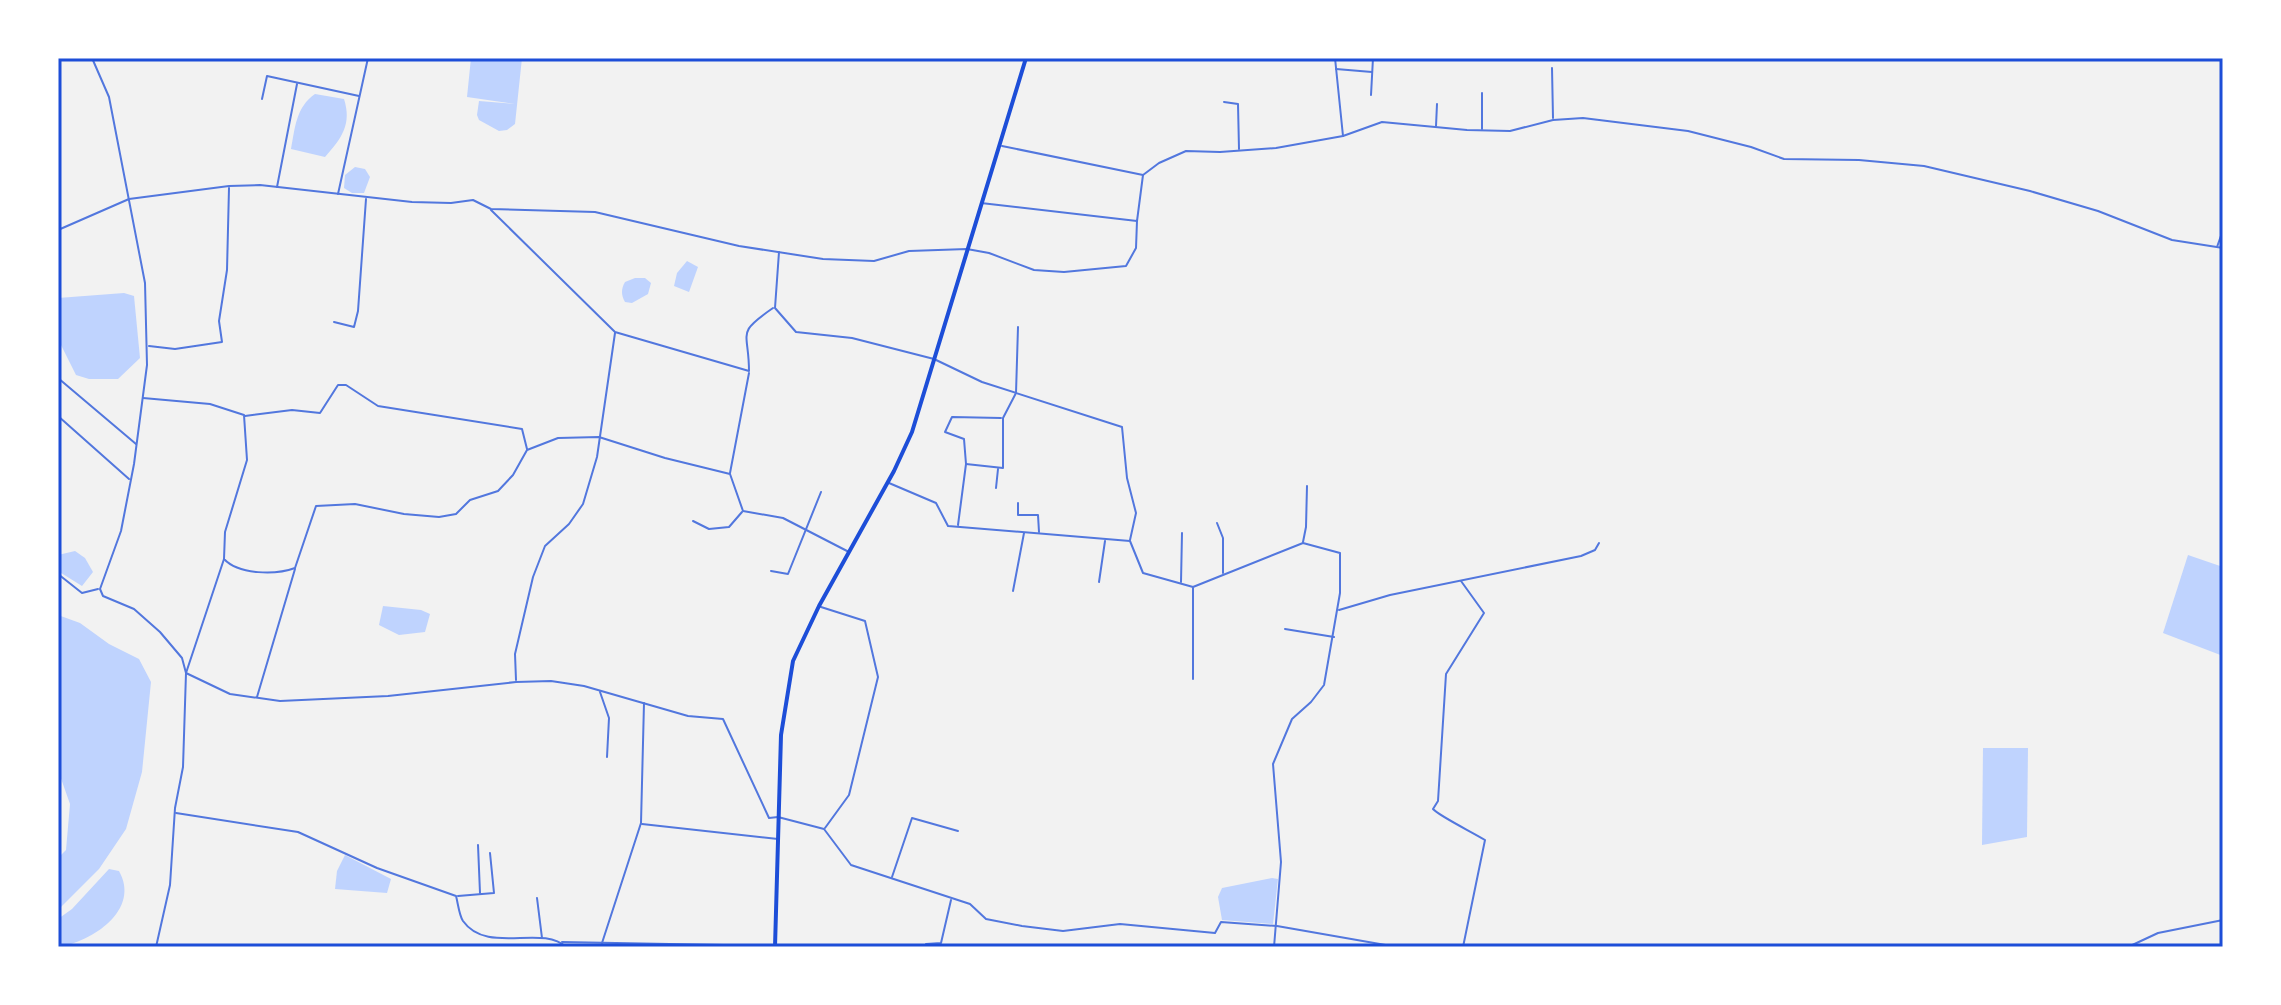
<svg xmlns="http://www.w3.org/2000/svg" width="2281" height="1005" viewBox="0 0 2281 1005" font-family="Lato,sans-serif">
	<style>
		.water { fill: #bfd3fe }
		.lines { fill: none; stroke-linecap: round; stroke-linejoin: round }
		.minor { stroke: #5277de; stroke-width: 2 }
		.trunk { stroke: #1d4ed8; stroke-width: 4 }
		.neatline { fill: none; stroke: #1d4ed8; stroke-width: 3 }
	</style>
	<rect width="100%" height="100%" fill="#f2f2f2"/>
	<g class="water">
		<polygon points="471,58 522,58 515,124 507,130 499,131 479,120 477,115 479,101 515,104 467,97"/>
		<path d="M315 94 344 99C352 124 342 138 325 157L291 149C295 128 296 107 315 94Z"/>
		<polygon points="355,167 365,169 370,177 364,193 352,193 344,188 345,175"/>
		<polygon points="687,261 698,267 689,292 674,286 677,273"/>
		<path d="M635 278H645L651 283 648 294 632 303 625 302C621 295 621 289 625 282Z"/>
		<polygon points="124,293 134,296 140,358 118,379 89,379 76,375 58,339 58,298"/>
		<polygon points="75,551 85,558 93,572 82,586 58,571 58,555"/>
		<polygon points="2188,555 2223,567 2223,656 2163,633"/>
		<polygon points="383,606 421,610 430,614 425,632 399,635 379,625"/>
		<polygon points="58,615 80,623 109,644 139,659 151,682 142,772 126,829 99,869 58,910 58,858 66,850 70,804 58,770"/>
		<polygon points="1983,748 2028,748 2027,837 1982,845"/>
		<polygon points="345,855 391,879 387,893 335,889 337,871"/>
		<path d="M109 869 119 871C141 910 92 942 58 947V919L72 909Z"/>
		<polygon points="1272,878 1278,879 1273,924 1222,920 1218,897 1222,888"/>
	</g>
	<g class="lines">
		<g class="minor">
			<polyline points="92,58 109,97 145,283 147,365 134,464 121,531 100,589 103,596 134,609 160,632 182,658 186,673 183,767 175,808 170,885 156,947"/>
			<polyline points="1335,58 1343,136"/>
			<polyline points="1552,68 1553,118"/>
			<polyline points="1336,69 1372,72"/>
			<polyline points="1371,95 1373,58"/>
			<polyline points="262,99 267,76 359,96"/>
			<polyline points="1224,102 1238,104 1239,149"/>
			<polyline points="1436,126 1437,104"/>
			<polyline points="1482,129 1482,93"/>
			<polyline points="1002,146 1143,175"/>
			<polyline points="277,187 297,84"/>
			<polyline points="338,194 368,58"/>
			<polyline points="981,203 1137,221 1143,175 1159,163 1186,151 1220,152 1276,148 1343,136 1382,122 1467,130 1510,131 1553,120 1583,118 1688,131 1751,147 1784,159 1859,160 1924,166 2030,191 2098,211 2172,240 2223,248"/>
			<path d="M491 210 615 332 749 371C749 331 735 334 773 308"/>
			<polyline points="58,230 129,199 229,186 260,185 412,202 451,203 473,200 491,209 595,212 739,246 823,259 874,261 909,251 967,249 989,253 1034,270 1064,272 1126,266 1136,248 1137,221"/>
			<polyline points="2217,247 2223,230"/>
			<polyline points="779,252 775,308 796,332 852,338 934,359 982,382 1122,427 1127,478 1136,513 1130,540"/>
			<polyline points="334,322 354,327 358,311 366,199"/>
			<polyline points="149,346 175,349 222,342 219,321 227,270 229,188"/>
			<polyline points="58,378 136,444"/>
			<path d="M143 398 210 404 244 415 247 460 225 532 224 559C239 575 276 575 295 568L316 506 355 504 404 514 439 517 456 514 470 500 498 491 513 475 527 450 558 438 599 437 665 458 730 474 743 511 783 518 849 552"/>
			<polyline points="58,416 129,479"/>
			<polyline points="245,416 292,410 320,413 338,385 346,385 378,406 522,429 527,449"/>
			<polyline points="966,464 1003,468 1003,418 1016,393 1018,327"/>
			<polyline points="730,473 749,373"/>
			<polyline points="889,483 936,503 948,526 1130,541 1143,573 1193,587 1303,543 1340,553 1340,593 1324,685 1311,702 1292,719 1273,764 1281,862 1274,947"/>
			<polyline points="996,488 998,469"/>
			<polyline points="1018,503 1018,515 1038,515 1039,532"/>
			<polyline points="693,521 709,529 729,527 742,512"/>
			<polyline points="1217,523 1223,538 1223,573"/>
			<polyline points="958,525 966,464 964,439 945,432 952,417 1001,418"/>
			<polyline points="1303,542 1306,527 1307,486"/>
			<polyline points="224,559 186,673 230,694 280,701 388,696 516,682 551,681 584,686 688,716 723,719 769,818 778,817 824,829 851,865 970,904 986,919 1022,926 1063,931 1120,924 1215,933 1221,922 1277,926 1397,947"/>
			<polyline points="771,571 788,574 821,492"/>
			<polyline points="58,574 82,593 98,589"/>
			<path d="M1461 581 1484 613 1446 674 1438 801 1433 809C1439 816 1474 833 1485 840L1463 947"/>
			<polyline points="1099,582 1105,541"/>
			<polyline points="1181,582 1182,533"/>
			<polyline points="1013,591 1024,533"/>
			<polyline points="821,607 865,621 878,677 849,795 825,828"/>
			<polyline points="1339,610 1390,595 1581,556 1595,550 1599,543"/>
			<polyline points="1285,629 1334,637"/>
			<polyline points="1193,679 1193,588"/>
			<polyline points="516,680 515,654 533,577 545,546 569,524 583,504 597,457 615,333"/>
			<polyline points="600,692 609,718 607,757"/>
			<polyline points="257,697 295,569"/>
			<path d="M176 813 298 832 377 868 456 896C458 903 459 915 463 921 487 955 542 924 566 947"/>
			<polyline points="642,824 778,839"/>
			<polyline points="478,845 480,893"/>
			<polyline points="892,877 912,818 958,831"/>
			<polyline points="458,896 494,893 490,853"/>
			<polyline points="537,898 542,938"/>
			<polyline points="562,942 775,946"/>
			<polyline points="602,943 641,823 644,703"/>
			<polyline points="926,944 941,943 951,900"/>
			<polyline points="2128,947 2158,933 2223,920"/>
		</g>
		<polyline class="trunk" points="775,947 781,735 793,661 819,606 894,471 912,432 1026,58"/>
	</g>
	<rect width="2281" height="1005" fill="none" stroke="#ffffff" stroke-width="120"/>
	<rect x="60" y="60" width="2161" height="885" class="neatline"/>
</svg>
